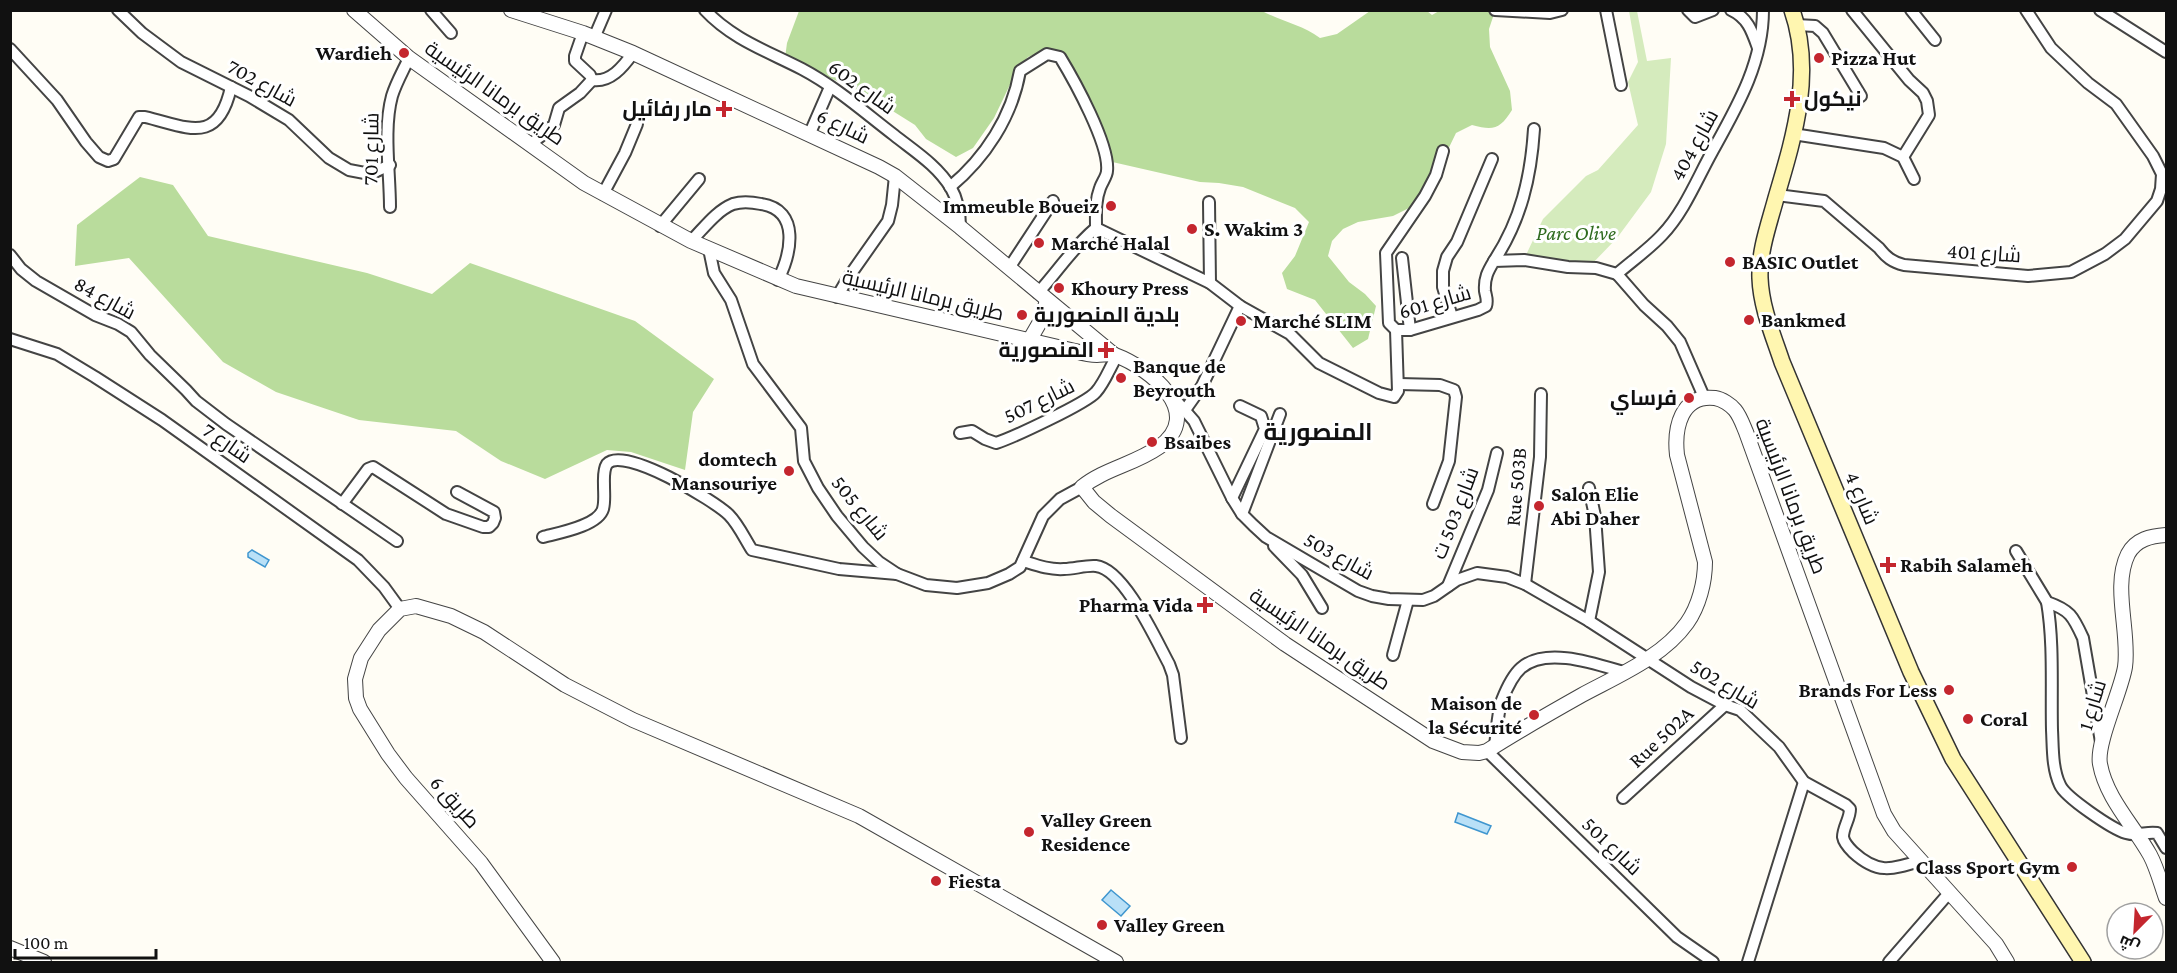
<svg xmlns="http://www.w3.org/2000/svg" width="2177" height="973" viewBox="0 0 2177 973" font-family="'Crimson Pro',Cairo,serif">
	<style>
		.green { fill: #d5ebbd }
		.forest { fill: #b9dc9c }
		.water { fill: #b9e0f7; stroke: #3f96cf; stroke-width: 1.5 }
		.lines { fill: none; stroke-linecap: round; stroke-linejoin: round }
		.minor-casing { stroke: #444; stroke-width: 14 }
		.tertiary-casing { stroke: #444; stroke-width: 16 }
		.secondary-casing { stroke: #333; stroke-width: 18 }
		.minor { stroke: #fff; stroke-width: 10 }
		.tertiary { stroke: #fff; stroke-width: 14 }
		.secondary { stroke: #fff6b0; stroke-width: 15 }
		.poi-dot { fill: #c4262e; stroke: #fff; stroke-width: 2 }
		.labels { text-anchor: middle; stroke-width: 6; stroke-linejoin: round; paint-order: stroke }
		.poi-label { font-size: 21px; font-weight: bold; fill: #111; stroke: #fff; text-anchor: start }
		.street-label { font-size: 21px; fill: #111; stroke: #fff }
		.park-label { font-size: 21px; font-style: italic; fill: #2f6b1f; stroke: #fff }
		.quarter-label { font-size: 24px; font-weight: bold; fill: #111; stroke: #fff }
	</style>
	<rect width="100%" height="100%" fill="#fffdf5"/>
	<polygon class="green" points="1629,11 1637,11 1647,61 1671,58 1666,144 1651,192 1617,238 1589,267 1526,255 1543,219 1586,176 1598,170 1638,125 1628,82 1638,62"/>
	<g class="forest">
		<path d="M799 11H1262C1281 21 1302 25 1320 38L1337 34 1370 11H1427L1432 15 1439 11H1495L1489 29 1490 47 1510 91 1512 110C1500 129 1494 131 1472 125L1456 133 1423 201 1393 216 1358 222 1343 229 1332 241 1328 256 1349 282 1365 294 1376 306 1368 339 1353 348 1315 300 1287 289 1282 273 1295 256 1309 222 1295 208 1243 187 1219 183 1200 182 1108 161 1069 69 1043 51 1028 57 1017 70 994 118 973 148 956 157 926 139 915 125 864 93 785 58 787 43Z"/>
		<polygon points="140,177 173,185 208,236 367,273 432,294 470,263 635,321 714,379 693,412 685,470 631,452 607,450 545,479 501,461 456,431 359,420 276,392 223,362 129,258 75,266 77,225"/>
	</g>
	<g class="water">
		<polygon points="252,550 269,560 265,567 248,557 248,553"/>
		<polygon points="1458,813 1491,826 1487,834 1455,822"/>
		<polygon points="1111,890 1130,906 1121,916 1102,900"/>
	</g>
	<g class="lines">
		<g class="minor-casing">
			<g id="minor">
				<polyline points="118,10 142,33 181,62 249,96 289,120 329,158 349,170 370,174 390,165"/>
				<polyline points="431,10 451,33"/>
				<path d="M705 10C732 39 767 51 802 69 836 87 864 112 894 135 914 151 937 165 951 188 958 200 960 213 960 227"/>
				<polyline points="1495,10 1550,13 1562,10"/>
				<polyline points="1606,10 1621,85"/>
				<polyline points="1688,10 1695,17 1713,10"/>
				<path d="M1731 10C1748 18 1752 31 1758 48"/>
				<polyline points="1852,10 1909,80 1923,93 1927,101 1929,115 1903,157"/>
				<polyline points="1911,10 1935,40"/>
				<polyline points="2100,10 2166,52"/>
				<polyline points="1797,25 1815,26 1823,33 1861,96"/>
				<polyline points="594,38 606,10"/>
				<path d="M10 49 57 100 86 142 99 157 108 161 114 159 139 117H145C188 127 218 146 231 87"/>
				<path d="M592 80C610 83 623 67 633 53"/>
				<polyline points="810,133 830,87"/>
				<polyline points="1793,134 1884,148 1903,157 1914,179"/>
				<polyline points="531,144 554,125 559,108 580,93 592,80 590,75 575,61 575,56 583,33"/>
				<path d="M950 187C985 158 1012 117 1020 71L1047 54 1060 57C1074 80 1110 145 1107 171 1107 176 1102 182 1100 188 1095 201 1096 214 1096 228"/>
				<polyline points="603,194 625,153 637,124"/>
				<path d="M1777 195 1824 201 1879 248C1886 257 1892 262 1904 265L2028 276 2071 272 2105 254 2125 239 2157 201 2161 189 2162 174 2153 156 2116 104 2088 83 2051 48 2026 10"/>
				<polyline points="1209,202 1210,283"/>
				<path d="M390 207C390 173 383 129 392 96 396 83 403 71 409 58"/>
				<polyline points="660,226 699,179"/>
				<path d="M691 241C704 228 716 211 733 204 742 201 752 202 761 204 801 210 791 254 778 280"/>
				<polyline points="709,249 714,273 731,300 753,364 801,428 804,461 818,488 837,516 863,547 879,562 897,574 926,585 957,588 988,583 1009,574 1020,567 1043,516 1060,499 1082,487"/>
				<polyline points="10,255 21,269 36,281 95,315 118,324 131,332 150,355 186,390 196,401 226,424 397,541"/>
				<polyline points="1402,258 1410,330"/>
				<path d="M1494 261C1521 220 1531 177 1534 129"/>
				<polyline points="1009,268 1053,201"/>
				<path d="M1617 274C1632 261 1649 249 1662 235 1684 212 1697 179 1712 152 1737 107 1763 63 1763 10"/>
				<polyline points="1617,274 1644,305 1667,326 1680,342 1704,397"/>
				<path d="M1038 293C1058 271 1073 247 1096 228L1210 283 1240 306 1290 334 1319 363 1379 393 1394 397 1398 391 1396 330H1410L1478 310 1486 306C1488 300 1486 297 1485 291 1484 278 1488 271 1494 261L1524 260 1568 267 1596 268 1617 274"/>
				<polyline points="837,297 848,278 888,221 892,205 895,176"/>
				<polyline points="1452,317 1443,287 1443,271 1447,257 1457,242 1492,159"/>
				<polyline points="1396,330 1389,323 1386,253 1425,196 1436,175 1443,151"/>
				<polyline points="10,339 57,354 95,377 162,420 358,560 384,587 400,609"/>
				<polyline points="1399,384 1440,385 1454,390 1456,397 1449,461 1433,504"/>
				<path d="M1173 397 1194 421 1232 498 1242 514 1253 525 1266 537 1358 591 1372 596 1389 599 1423 600 1434 596 1457 580 1477 573 1507 577 1525 584 1589 621 1691 687 1725 705 1740 710 1779 747 1804 782 1846 805 1850 809C1850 819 1843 827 1843 837 1844 843 1849 848 1853 852 1877 874 1891 870 1919 861"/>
				<polyline points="1185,410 1202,386 1240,306"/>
				<path d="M960 433 972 431 985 439 996 443C1012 438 1087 403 1096 392 1105 382 1110 367 1117 356"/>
				<polyline points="1232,498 1265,429 1261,416 1240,406"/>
				<polyline points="342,504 368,469 373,467 446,514 483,527 489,527 493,523 495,518 494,512 457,492"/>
				<polyline points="1242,514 1280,414"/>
				<path d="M543 537C558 533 598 526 603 509 605 502 604 493 604 486 604 479 603 470 607 464 623 445 715 501 729 515 738 524 745 539 752 550L839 569 897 574"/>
				<polyline points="1274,546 1302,575 1322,608"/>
				<path d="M2016 551 2047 602C2070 610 2073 616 2083 638L2101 742"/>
				<path d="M1023 561C1036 565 1049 570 1064 569 1074 569 1086 565 1096 566 1124 569 1156 640 1169 664L1173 675 1181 738"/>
				<polyline points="1525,584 1540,457 1541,394"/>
				<polyline points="1448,586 1488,490 1497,453"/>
				<path d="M2047 602C2054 644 2051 687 2052 730 2053 748 2052 768 2060 785 2065 797 2112 829 2126 833 2139 837 2146 831 2157 833L2166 848"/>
				<polyline points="1589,621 1599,572 1595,516 1589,488"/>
				<polyline points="1393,655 1408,600"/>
				<path d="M1495 746C1497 731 1497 714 1502 700 1506 690 1513 675 1521 668 1546 646 1596 664 1623 672"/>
				<polyline points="1487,751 1677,937 1713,962"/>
				<polyline points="1623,798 1725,705"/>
				<polyline points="1748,962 1804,782"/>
				<polyline points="1889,962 1949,893"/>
			</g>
		</g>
		<g class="tertiary-casing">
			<g id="tertiary">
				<path d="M354 10 409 58 584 183 691 241 796 286 1075 351C1082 353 1090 355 1097 355 1103 355 1110 353 1115 355 1150 368 1206 413 1159 447 1135 464 1104 469 1082 487L1094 502 1111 516 1285 644 1433 741 1462 752 1479 753 1487 751C1518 731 1550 713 1582 695 1617 676 1663 657 1687 623 1699 606 1705 582 1705 562L1677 455C1674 428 1681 394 1715 398 1722 399 1731 405 1735 410 1740 416 1743 425 1746 432L1884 814 1894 831 1996 944 2007 962"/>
				<polyline points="511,10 583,33 633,53 879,167 895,176 960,227 1113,354"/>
				<polyline points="1029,341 1040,322 1047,301"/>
				<path d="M2166 535C2151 536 2136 539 2128 554 2112 586 2130 633 2125 667 2121 692 2096 743 2100 764 2106 798 2134 826 2150 855 2157 868 2161 884 2166 898"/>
				<polyline points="10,948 44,962"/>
				<polyline points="553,962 481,863 406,778 388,754 360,709 356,698 355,679 361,658 379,630 400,609 416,606 451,616 484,632 565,685 633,720 859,816 1116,962"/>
			</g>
		</g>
		<g class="secondary-casing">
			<path id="secondary" d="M1792 10C1814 73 1794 137 1776 198 1769 224 1759 251 1760 278 1761 307 1773 335 1782 362L1911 672 1953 759 2083 962"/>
		</g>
		<use href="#minor" class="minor"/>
		<use href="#tertiary" class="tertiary"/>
		<use href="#secondary" class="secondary"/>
	</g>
	<g class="poi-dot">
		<circle cx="404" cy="53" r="6"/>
		<circle cx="1819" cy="58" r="6"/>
		<path d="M1789 90h6v6h6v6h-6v6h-6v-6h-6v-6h6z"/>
		<path d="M721 100h6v6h6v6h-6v6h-6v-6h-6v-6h6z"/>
		<circle cx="1111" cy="206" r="6"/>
		<circle cx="1192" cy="229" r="6"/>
		<circle cx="1039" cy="243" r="6"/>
		<circle cx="1730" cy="262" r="6"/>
		<circle cx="1059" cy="288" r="6"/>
		<circle cx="1022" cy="315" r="6"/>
		<circle cx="1749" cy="320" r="6"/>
		<circle cx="1241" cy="321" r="6"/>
		<path d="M1103 341h6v6h6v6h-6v6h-6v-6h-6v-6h6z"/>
		<circle cx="1121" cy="378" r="6"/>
		<circle cx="1689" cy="398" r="6"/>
		<circle cx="1152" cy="442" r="6"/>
		<circle cx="789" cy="471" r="6"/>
		<circle cx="1539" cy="506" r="6"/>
		<path d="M1885 556h6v6h6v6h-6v6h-6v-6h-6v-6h6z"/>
		<path d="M1202 596h6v6h6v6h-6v6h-6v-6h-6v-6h6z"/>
		<circle cx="1949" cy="690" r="6"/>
		<circle cx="1534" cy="715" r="6"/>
		<circle cx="1968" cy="719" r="6"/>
		<circle cx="1029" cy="832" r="6"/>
		<circle cx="2072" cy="867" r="6"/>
		<circle cx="936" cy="881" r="6"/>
		<circle cx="1102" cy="925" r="6"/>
	</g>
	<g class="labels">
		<g class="poi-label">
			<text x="392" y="60" text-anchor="end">Wardieh</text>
			<text x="1831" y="65">Pizza Hut</text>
			<text x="1804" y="106">نيكول</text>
			<text x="712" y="116" text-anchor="end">مار رفائيل</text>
			<text x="1099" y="213" text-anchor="end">Immeuble Boueiz</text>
			<text x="1204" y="236">S. Wakim 3</text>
			<text x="1051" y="250">Marché Halal</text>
			<text x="1742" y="269">BASIC Outlet</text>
			<text x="1071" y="295">Khoury Press</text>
			<text x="1034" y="322">بلدية المنصورية</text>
			<text x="1761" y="327">Bankmed</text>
			<text x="1253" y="328">Marché SLIM</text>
			<text x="1094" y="357" text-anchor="end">المنصورية</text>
			<text x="1133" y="373">Banque de<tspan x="1133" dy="24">Beyrouth</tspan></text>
			<text x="1677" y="405" text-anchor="end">فرساي</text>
			<text x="1164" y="449">Bsaibes</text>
			<text x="777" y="466" text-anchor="end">domtech<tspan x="777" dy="24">Mansouriye</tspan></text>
			<text x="1551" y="501">Salon Elie<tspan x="1551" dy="24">Abi Daher</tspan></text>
			<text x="1900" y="572">Rabih Salameh</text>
			<text x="1193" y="612" text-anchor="end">Pharma Vida</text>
			<text x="1937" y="697" text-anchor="end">Brands For Less</text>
			<text x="1522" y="710" text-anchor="end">Maison de<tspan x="1522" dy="24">la Sécurité</tspan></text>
			<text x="1980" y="726">Coral</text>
			<text x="1041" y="827">Valley Green<tspan x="1041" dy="24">Residence</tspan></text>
			<text x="2060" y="874" text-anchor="end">Class Sport Gym</text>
			<text x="948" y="888">Fiesta</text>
			<text x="1114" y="932">Valley Green</text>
		</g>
		<g class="street-label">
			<text transform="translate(262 83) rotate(29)" y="7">شارع 702</text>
			<text transform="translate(862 87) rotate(36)" y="7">شارع 602</text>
			<text transform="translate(495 93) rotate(35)" y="7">طريق برمانا الرئيسية</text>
			<text transform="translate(843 126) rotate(26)" y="7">شارع 6</text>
			<text transform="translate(1694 145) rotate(-61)" y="7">شارع 404</text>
			<text transform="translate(371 149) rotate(-89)" y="7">شارع 701</text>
			<text transform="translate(1984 253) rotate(4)" y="7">شارع 401</text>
			<text transform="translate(923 295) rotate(13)" y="7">طريق برمانا الرئيسية</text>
			<text transform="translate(105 298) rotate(29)" y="7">شارع 84</text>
			<text transform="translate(1435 302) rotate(-16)" y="7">شارع 601</text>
			<text transform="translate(1039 401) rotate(-26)" y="7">شارع 507</text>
			<text transform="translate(227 443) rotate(35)" y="7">شارع 7</text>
			<text transform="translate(1516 487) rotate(-85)" y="7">Rue 503B</text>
			<text transform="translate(1791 496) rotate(69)" y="7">طريق برمانا الرئيسية</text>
			<text transform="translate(1862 498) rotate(67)" y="7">شارع 4</text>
			<text transform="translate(860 508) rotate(51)" y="7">شارع 505</text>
			<text transform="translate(1455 513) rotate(-69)" y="7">شارع 503 ت</text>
			<text transform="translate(1339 556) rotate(29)" y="7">شارع 503</text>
			<text transform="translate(1320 639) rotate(34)" y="7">طريق برمانا الرئيسية</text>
			<text transform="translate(1725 684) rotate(31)" y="7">شارع 502</text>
			<text transform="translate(2092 705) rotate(-73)" y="7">شارع 1</text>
			<text transform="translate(1661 737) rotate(-43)" y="7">Rue 502A</text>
			<text transform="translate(455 802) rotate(48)" y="7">طريق 6</text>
			<text transform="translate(1612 846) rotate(44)" y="7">شارع 501</text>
		</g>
		<g class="park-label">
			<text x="1576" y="240">Parc Olive</text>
		</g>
		<g class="quarter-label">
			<text x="1318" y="440">المنصورية</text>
		</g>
	</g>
	<rect width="2177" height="973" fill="none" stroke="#111111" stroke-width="24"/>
	<g transform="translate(2135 931) rotate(204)"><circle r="28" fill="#ffffff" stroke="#a0a0a0" stroke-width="1.5"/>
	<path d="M0-4.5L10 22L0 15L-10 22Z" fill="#c4262e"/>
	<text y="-9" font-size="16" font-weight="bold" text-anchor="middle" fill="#111111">ش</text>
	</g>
	<path d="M15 949v9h141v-9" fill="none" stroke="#111111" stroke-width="3"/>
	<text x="24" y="949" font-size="18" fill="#111111" stroke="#ffffff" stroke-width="4.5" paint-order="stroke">100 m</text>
</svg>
